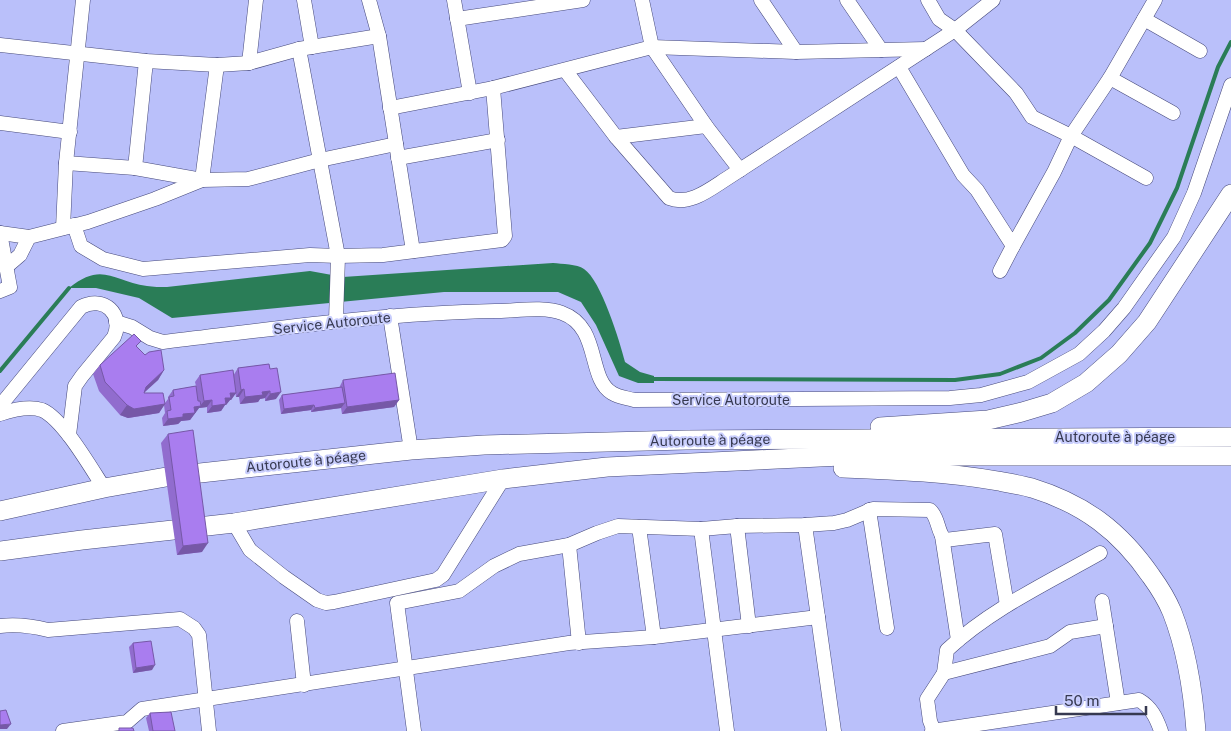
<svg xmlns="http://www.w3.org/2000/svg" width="1231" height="731" viewBox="0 0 1231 731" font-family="'Public Sans',sans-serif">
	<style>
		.water { fill: #2a7d57 }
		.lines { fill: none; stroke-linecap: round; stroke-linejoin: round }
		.stream { stroke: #2a7d57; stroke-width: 4 }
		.minor-casing { stroke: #46497b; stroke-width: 15 }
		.highway-casing { stroke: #46497b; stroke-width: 20 }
		.minor { stroke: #fff; stroke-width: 14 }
		.highway { stroke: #fff; stroke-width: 19 }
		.wall { fill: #916cce }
		.shaded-wall { fill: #7658a7 }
		.building { fill: #a97def; stroke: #7658a7 }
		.labels { text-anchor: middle; stroke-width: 4; stroke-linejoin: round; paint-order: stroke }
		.street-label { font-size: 14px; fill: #363950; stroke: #c9cefd }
	</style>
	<rect width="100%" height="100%" fill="#bac0fa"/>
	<path class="water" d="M553 263C562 264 577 264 584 269 601 280 620 342 625 362L640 372 654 376V383H638L619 376 596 325 581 302 558 292H444L172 318 139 298 96 288H69C102 261 113 281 147 286 153 287 160 287 167 287L310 271 343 277Z"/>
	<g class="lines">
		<g class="stream">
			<polyline points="0,371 69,288"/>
			<polyline points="654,379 955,380 1000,374 1041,358 1075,333 1109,300 1150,243 1177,188 1218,67 1231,42"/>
		</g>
		<g class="minor-casing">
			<g id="minor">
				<polyline points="304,0 312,47"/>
				<polyline points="369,0 379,36 413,251"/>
				<polyline points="454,0 470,93"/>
				<polyline points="642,0 652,47 706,126 740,170"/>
				<polyline points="761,0 796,52"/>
				<polyline points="847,0 881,50"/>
				<polyline points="457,19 583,0"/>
				<polyline points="1144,19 1200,51"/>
				<polyline points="0,45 146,61 217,65 249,63 299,49 379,36"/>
				<polyline points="299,49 338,256 336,321"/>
				<polyline points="146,61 135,168 202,180 217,65"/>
				<polyline points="249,63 256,0"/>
				<polyline points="899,67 963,175 977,190 1013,246 1054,172 1071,136 1032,117 1016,93 955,30 939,19 928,0"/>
				<path d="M565 70 616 137 669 198C689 206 709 190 726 179L955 30 993 0"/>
				<polyline points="1110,78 1173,113"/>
				<polyline points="390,108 493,88 652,47 796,52 926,49"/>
				<polyline points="0,123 70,132"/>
				<polyline points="616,137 706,126"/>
				<polyline points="398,158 498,140"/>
				<polyline points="66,163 135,168"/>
				<polyline points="1146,178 1071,136 1110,78 1155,0"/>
				<polyline points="74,225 81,246 103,259 143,269 310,255 338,256 383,255 502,240 505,236 493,88"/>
				<polyline points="63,228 66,163 83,0"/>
				<polyline points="0,233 10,287 0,291"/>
				<polyline points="0,233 29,237"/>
				<polyline points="6,267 20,255 29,237 88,222 155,199 202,180 248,179 320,160 396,144"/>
				<polyline points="1000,271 1013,246"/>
				<polyline points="390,316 411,450"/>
				<path d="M116 322 132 327 150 338 163 342C273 329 384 313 495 311 515 311 544 306 562 313 601 327 587 378 612 393 618 397 627 398 634 400L950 398 981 395 1028 382 1079 354 1104 331 1124 308 1174 237 1194 193 1231 85"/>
				<path d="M0 406 81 307C104 295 124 314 114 337L82 376 75 386 69 435"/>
				<path d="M0 414C12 410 30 406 42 410 63 419 91 468 104 488"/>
				<polyline points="869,510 887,628"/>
				<polyline points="234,523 250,550 284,577 317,600 326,603 334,602 436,580 443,575 503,479"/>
				<polyline points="805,525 834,731"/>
				<polyline points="737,526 749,626"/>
				<polyline points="639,527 654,637"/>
				<polyline points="701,529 727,731"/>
				<polyline points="942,536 958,640"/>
				<polyline points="569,545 579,643"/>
				<polyline points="1102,601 1118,703"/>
				<polyline points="297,621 304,685"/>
				<path d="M0 626C17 624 32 626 48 630L180 619 194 628 199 635 209 731"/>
				<path d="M944 673 947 650C991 609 1047 583 1100 553"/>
				<polyline points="63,731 127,722 142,709 569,643 654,637 818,617"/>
				<path d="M414 731 397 603 459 591 494 566 519 554 569 545 597 533 618 526 701 529 737 526 805 525 834 523 847 520 873 509 930 510C939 518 937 532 945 540L995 534 1007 605"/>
				<path d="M932 731 1139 700C1151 707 1156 717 1161 731"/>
				<polyline points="934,731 930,721 927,699 944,673 1050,646 1070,632 1106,626"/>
			</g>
		</g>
		<g class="highway-casing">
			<g id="highway">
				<polyline points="880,427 988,420 1022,412 1052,403 1086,383 1119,354 1147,322 1231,194"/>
				<path d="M843 468C895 470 947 472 998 481 1009 483 1021 485 1032 488 1084 504 1120 531 1151 576 1159 587 1167 600 1172 612 1187 650 1193 691 1196 731"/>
				<polyline points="191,474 411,450 484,445 686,440 1231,437"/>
				<polyline points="0,511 104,488 166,477"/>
				<polyline points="198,527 234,523 503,479 607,467 841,456 1231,456"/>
				<polyline points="0,551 82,540 173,530"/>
			</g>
		</g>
		<use href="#minor" class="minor"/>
		<use href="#highway" class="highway"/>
	</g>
	<g class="wall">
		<polygon points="137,347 145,355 164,370 158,380 144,393 165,403 168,399 168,397 173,390 196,386 195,382 200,375 236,393 231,400 230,400 226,405 225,405 221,411 207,413 207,407 199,408 190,420 181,421 178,424 163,426 162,418 165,413 164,405 159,413 128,418 120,415 99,391 93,374 100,365"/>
		<polygon points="269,364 276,399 265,401 265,398 260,399 258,402 240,404 239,397 236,397 233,376 238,368"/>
		<polygon points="343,380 399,400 394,407 342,414 341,408 311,412 311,410 281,414 279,400 282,395 339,388"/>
		<polygon points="168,434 202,552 177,555 161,443"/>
		<polygon points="133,643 152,670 133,673 129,647"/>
		<polygon points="150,713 175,731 149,731 146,718"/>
	</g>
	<g class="shaded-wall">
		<polygon points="164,370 158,380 139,397 146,387"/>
		<polygon points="244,389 239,397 236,397 241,390"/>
		<polygon points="270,391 265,398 260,399 258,402 240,404 245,397 262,392"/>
		<polygon points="281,392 276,399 265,401 270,394"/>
		<polygon points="230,393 236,393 231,400 230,400 226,405 225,405 221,411 207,413 212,406 225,398"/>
		<polygon points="212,400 207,407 199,408 190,420 181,421 178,424 163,426 168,419 183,414 194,407 200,406 204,401"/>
		<polygon points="399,400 394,407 342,414 347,407"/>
		<polygon points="345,403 341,408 311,412 315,408"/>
		<polygon points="165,404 159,413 128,418 120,415 127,405"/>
		<polygon points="314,405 311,410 281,414 284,409"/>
		<polygon points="208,543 202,552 177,555 183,546"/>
		<polygon points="155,665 152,670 133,673 136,668"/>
		<polygon points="11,724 7,729 0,729 0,725"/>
	</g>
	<g class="building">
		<polygon points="134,334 141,341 136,346 145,355 149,352 161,350 164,370 146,387 144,393 163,393 165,404 134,409 127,405 105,382 100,365"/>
		<polygon points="269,364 270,369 277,368 281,392 270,394 270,391 262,392 263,395 245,397 244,389 241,390 238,368"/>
		<polygon points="233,370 236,393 230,393 231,398 225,398 226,404 212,406 212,400 204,401 200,375"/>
		<polygon points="395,373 399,400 347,407 343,380"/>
		<polygon points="196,386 198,401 200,401 201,406 194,407 195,413 183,414 183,417 168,419 167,411 171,410 169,397 174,396 173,390"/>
		<polygon points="342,387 345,403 315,408 314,405 284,409 282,395"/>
		<polygon points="193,430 208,543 183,546 168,434"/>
		<polygon points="151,641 155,665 136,668 133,643"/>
		<polygon points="6,710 11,724 0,725 0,711"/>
		<polygon points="171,712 175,731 153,731 150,713"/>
		<polygon points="119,728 133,728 134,731 119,731"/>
	</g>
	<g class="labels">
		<g class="street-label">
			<text transform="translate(332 323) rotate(-6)" y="5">Service Autoroute</text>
			<text x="731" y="405">Service Autoroute</text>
			<text x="1115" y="442">Autoroute à péage</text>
			<text transform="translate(710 440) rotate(-1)" y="5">Autoroute à péage</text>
			<text transform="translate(306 461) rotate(-6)" y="5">Autoroute à péage</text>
		</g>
	</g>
	<path d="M1056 706v8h90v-8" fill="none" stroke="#363950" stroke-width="2.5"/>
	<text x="1064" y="706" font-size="15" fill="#363950" stroke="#c9cefd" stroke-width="4" paint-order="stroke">50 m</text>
</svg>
